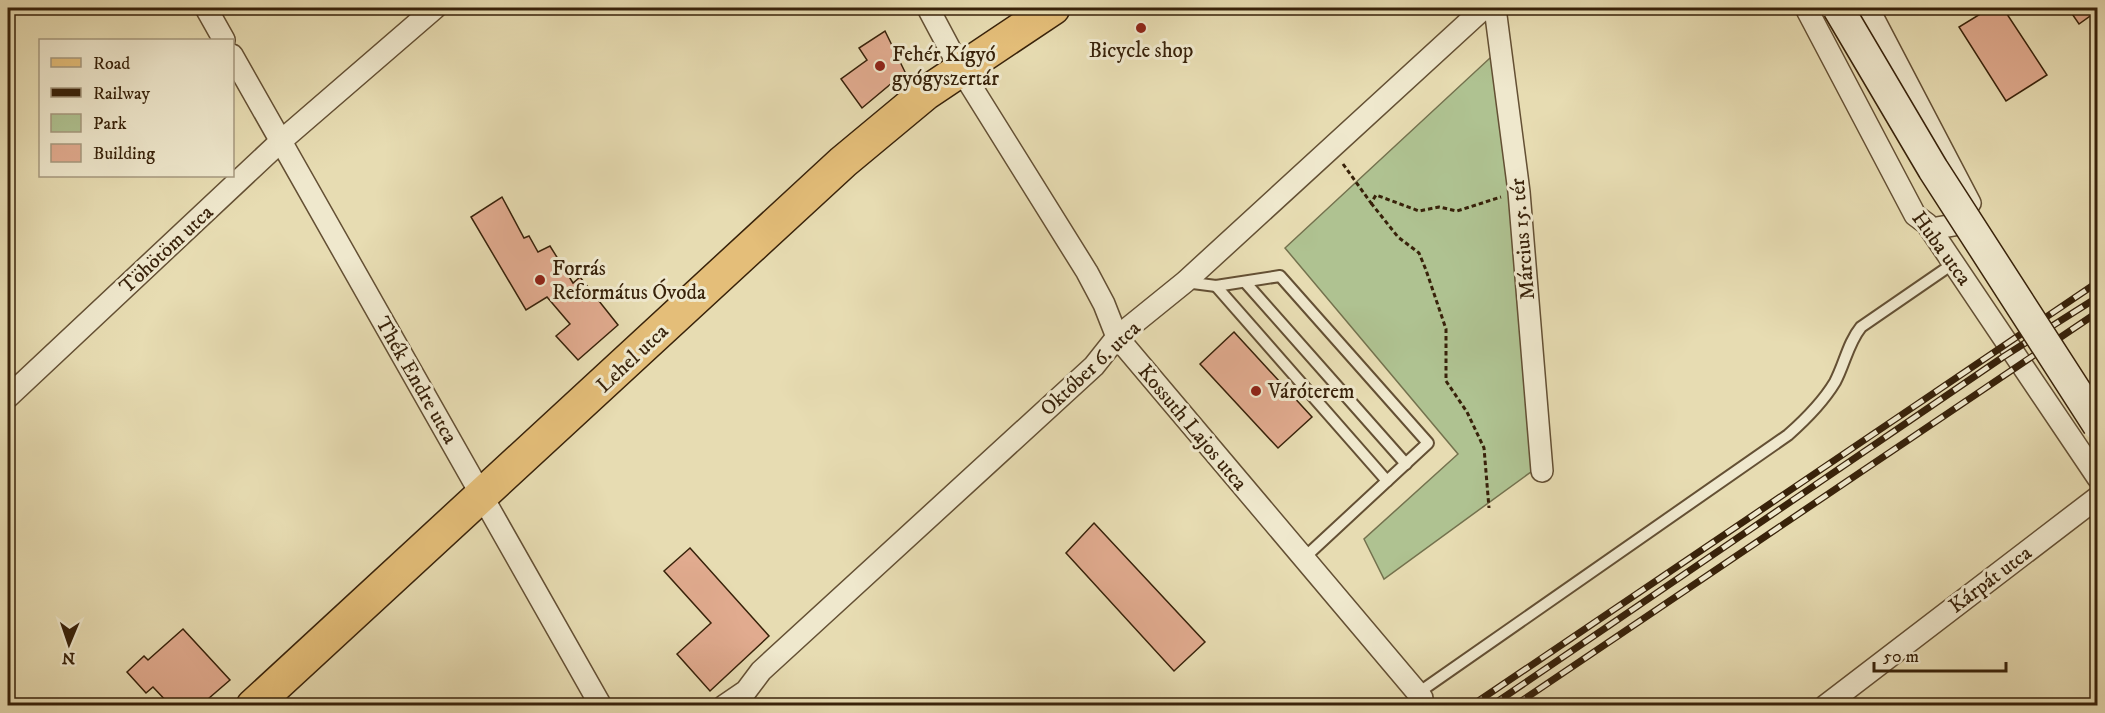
<svg xmlns="http://www.w3.org/2000/svg" width="2105" height="713" viewBox="0 0 2105 713" font-family="'IM FELL DW Pica',serif">
	<style>
		.green { fill: #afc291; stroke: #74724e; stroke-width: 1.5 }
		.building { fill: #e1ab8f; stroke: #38220a; stroke-width: 1.5 }
		.lines { fill: none; stroke-linecap: round; stroke-linejoin: round }
		.lane-casing { stroke: #645034; stroke-width: 14 }
		.street-casing { stroke: #645034; stroke-width: 24 }
		.primary-casing { stroke: #38220a; stroke-width: 36 }
		.path { stroke: #38220a; stroke-width: 3; stroke-dasharray: 4.5 3; stroke-linecap: butt }
		.lane { stroke: #efe8cd; stroke-width: 10 }
		.street { stroke: #efe8cd; stroke-width: 21 }
		.primary { stroke: #e4be79; stroke-width: 33 }
		.rail-casing { stroke: #38220a; stroke-width: 7 }
		.rail { stroke: #efe8cd; stroke-width: 4.5; stroke-dasharray: 14; stroke-linecap: butt }
		.secondary-bridge-casing { stroke: #38220a; stroke-width: 33; stroke-linecap: butt }
		.secondary-bridge { stroke: #efe8cd; stroke-width: 30 }
		.poi-dot { fill: #8f2418; stroke: #efe8cd; stroke-width: 2 }
		.labels { text-anchor: middle; stroke-width: 6; stroke-linejoin: round; paint-order: stroke }
		.poi-label { font-size: 21px; fill: #38220a; stroke: #efe8cd; text-anchor: start }
		.street-label { font-size: 21px; fill: #38220a; stroke: #efe8cd }
	</style>
	<rect width="100%" height="100%" fill="#e7dcb2"/>
	<filter id="stains"><feTurbulence type="fractalNoise" baseFrequency=".00333" numOctaves="4"/><feColorMatrix values="0 0 0 0 .2 0 0 0 0 .09 0 0 0 0 .02 0 0 0 .5 -.17"/></filter>
	<radialGradient id="worn" r=".72"><stop offset=".6" stop-color="#630" stop-opacity="0"/><stop offset="1" stop-color="#630" stop-opacity=".3"/></radialGradient>
	<polygon class="green" points="1504,45 1535,469 1384,579 1364,539 1458,454 1285,248"/>
	<g class="building">
		<polygon points="1990,8 2003,8 2047,75 2006,101 1959,27"/>
		<polygon points="2068,8 2097,8 2097,11 2079,24"/>
		<polygon points="885,31 905,72 862,108 841,79 867,60 859,48"/>
		<polygon points="502,197 524,238 529,236 538,252 550,246 573,283 580,277 618,325 578,360 556,336 570,324 547,297 526,310 471,217"/>
		<polygon points="1234,332 1312,417 1278,448 1200,364"/>
		<polygon points="1094,523 1205,642 1174,671 1066,553"/>
		<polygon points="690,548 769,636 710,691 677,654 711,623 664,571"/>
		<polygon points="183,629 230,680 201,705 170,705 153,687 146,693 127,672 144,656 148,660"/>
	</g>
	<g class="lines">
		<g class="lane-casing">
			<g id="lane">
				<polyline points="1185,282 1216,286 1280,276 1428,443 1304,558"/>
				<polyline points="1245,282 1406,464"/>
				<polyline points="1216,286 1387,481"/>
				<path d="M1418 693 1788 435C1805 420 1823 402 1835 382 1845 363 1848 343 1861 327L1954 263"/>
			</g>
		</g>
		<g class="street-casing">
			<g id="street">
				<polyline points="206,8 224,40"/>
				<polyline points="928,8 961,70 1087,272 1104,304 1117,337 1422,698"/>
				<polyline points="1495,8 1519,192 1542,471"/>
				<polyline points="1806,8 1915,215 1927,224 2098,478"/>
				<polyline points="1868,8 1970,203 1954,225 1931,229"/>
				<polyline points="232,55 601,706"/>
				<polyline points="8,397 281,141 435,8"/>
				<polyline points="724,706 746,691 761,671 1094,366 1117,337 1185,282 1484,8"/>
				<polyline points="1825,706 2098,497"/>
			</g>
		</g>
		<g class="primary-casing">
			<polyline id="primary" points="253,706 843,162 926,93 1053,8"/>
		</g>
		<g class="path">
			<polyline points="1343,164 1371,203 1376,195 1419,211 1439,207 1457,211 1501,197"/>
			<polyline points="1371,203 1398,237 1419,253 1426,270 1446,329 1446,381 1467,412 1484,448 1489,508"/>
		</g>
		<use href="#lane" class="lane"/>
		<use href="#street" class="street"/>
		<use href="#primary" class="primary"/>
		<g class="rail-casing">
			<g id="rail">
				<polyline points="1471,706 2098,282"/>
				<polyline points="1491,706 2003,357 2098,297"/>
				<polyline points="1514,706 2098,312"/>
			</g>
		</g>
		<use href="#rail" class="rail"/>
		<g class="secondary-bridge-casing">
			<polyline id="secondary-bridge" points="1838,8 1933,169 2098,425"/>
		</g>
		<use href="#secondary-bridge" class="secondary-bridge"/>
	</g>
	<g class="poi-dot">
		<circle cx="1141" cy="28" r="6"/>
		<circle cx="880" cy="66" r="6"/>
		<circle cx="540" cy="280" r="6"/>
		<circle cx="1256" cy="391" r="6"/>
	</g>
	<g class="labels">
		<g class="poi-label">
			<text x="1141" y="57" text-anchor="middle">Bicycle shop</text>
			<text x="892" y="61">Fehér Kígyó<tspan x="892" dy="24">gyógyszertár</tspan></text>
			<text x="552" y="275">Forrás<tspan x="552" dy="24">Református Óvoda</tspan></text>
			<text x="1268" y="398">Váróterem</text>
		</g>
		<g class="street-label">
			<text transform="translate(1522 239) rotate(-95)" y="7">Március 15. tér</text>
			<text transform="translate(1942 248) rotate(54)" y="7">Huba utca</text>
			<text transform="translate(166 249) rotate(-43)" y="7">Töhötöm utca</text>
			<text transform="translate(632 358) rotate(-43)" y="7">Lehel utca</text>
			<text transform="translate(1090 368) rotate(-43)" y="7">Október 6. utca</text>
			<text transform="translate(417 380) rotate(60)" y="7">Thék Endre utca</text>
			<text transform="translate(1193 427) rotate(50)" y="7">Kossuth Lajos utca</text>
			<text transform="translate(1990 579) rotate(-37)" y="7">Kárpát utca</text>
		</g>
	</g>
	<rect width="2105" height="713" fill="none" stroke="#e7dcb2" stroke-width="30"/>
	<rect x="9" y="9" width="2087" height="695" fill="none" stroke="#38220a" stroke-width="3"/>
	<rect x="15" y="15" width="2075" height="683" fill="none" stroke="#38220a" stroke-width="1.5"/>
	<rect x="39" y="39" width="195" height="138" fill="#efe8cd" stroke="#a6997f" stroke-width="1.5"/>
	<rect x="51" y="58" width="30" height="9" fill="#e4be79" stroke="#a6997f" stroke-width="1.5"/>
	<text x="93" y="69" font-size="18" fill="#38220a">Road</text>
	<rect x="51" y="88" width="30" height="9" fill="#38220a" stroke="#a6997f" stroke-width="1.5"/>
	<text x="93" y="99" font-size="18" fill="#38220a">Railway</text>
	<rect x="51" y="114" width="30" height="18" fill="#afc291" stroke="#a6997f" stroke-width="1.5"/>
	<text x="93" y="129" font-size="18" fill="#38220a">Park</text>
	<rect x="51" y="144" width="30" height="18" fill="#e1ab8f" stroke="#a6997f" stroke-width="1.5"/>
	<text x="93" y="159" font-size="18" fill="#38220a">Building</text>
	<g transform="translate(69 644) rotate(182)" stroke="#efe8cd" stroke-width="4.5" paint-order="stroke">
	<path d="M0-4.5L10 22L0 15L-10 22Z" fill="#38220a"/>
	<text y="-9" font-size="16" font-weight="bold" text-anchor="middle" fill="#38220a">N</text>
	</g>
	<path d="M1874 662v9h132v-9" fill="none" stroke="#38220a" stroke-width="3"/>
	<text x="1883" y="662" font-size="18" fill="#38220a" stroke="#efe8cd" stroke-width="4.5" paint-order="stroke">50 m</text>
	<rect width="100%" height="100%" filter="url(#stains)"/>
	<rect width="100%" height="100%" fill="url(#worn)"/>
</svg>
